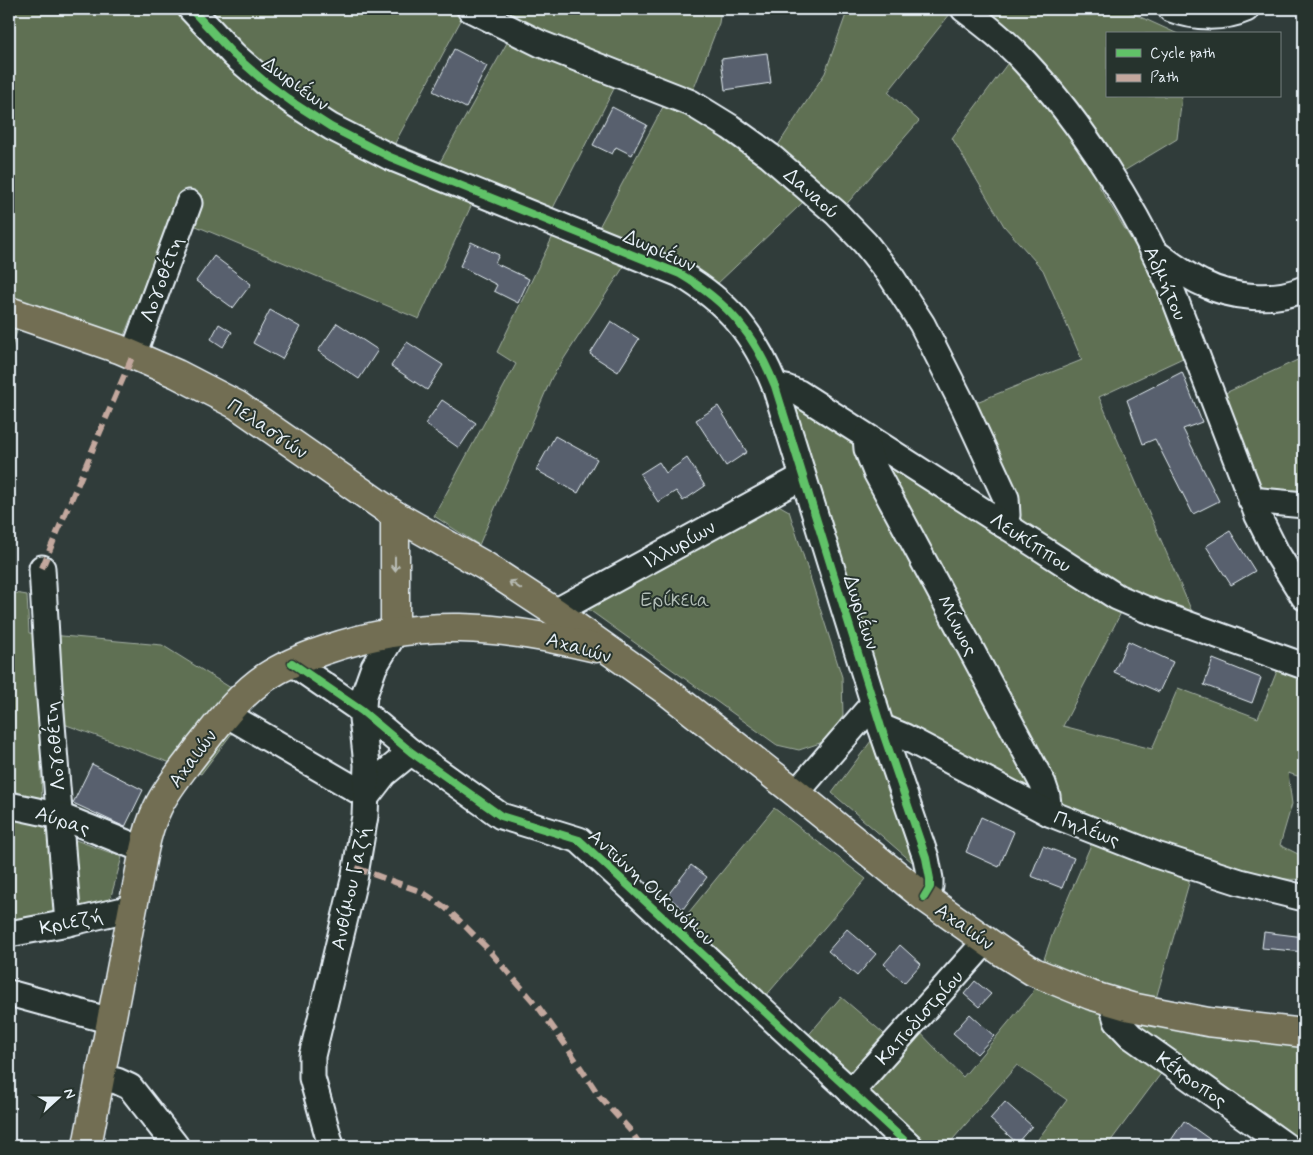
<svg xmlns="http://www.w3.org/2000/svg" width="1313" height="1155" viewBox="0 0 1313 1155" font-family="Mynerve,sans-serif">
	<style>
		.green { fill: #5f7052; stroke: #a4b0a5 }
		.building { fill: #58616e; stroke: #e8f1f8 }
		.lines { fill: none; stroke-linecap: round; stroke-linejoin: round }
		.minor-casing { stroke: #e8f1f8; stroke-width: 29 }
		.major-casing { stroke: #e8f1f8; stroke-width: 31 }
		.minor { stroke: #26332d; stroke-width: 25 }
		.major { stroke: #726e52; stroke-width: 28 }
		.quiet { stroke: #c3a89e; stroke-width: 6; stroke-dasharray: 12 6; stroke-linecap: butt }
		.cycleway-casing { stroke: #26332d; stroke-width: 11 }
		.cycleway { stroke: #61c268; stroke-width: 8 }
		.oneway { stroke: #b9bdb6 }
		.labels { text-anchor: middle; stroke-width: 4; stroke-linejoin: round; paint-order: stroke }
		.street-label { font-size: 20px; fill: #e8f1f8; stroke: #26332d }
		.park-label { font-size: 20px; fill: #b1bdb6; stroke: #26332d }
	</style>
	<rect width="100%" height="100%" fill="#303c3a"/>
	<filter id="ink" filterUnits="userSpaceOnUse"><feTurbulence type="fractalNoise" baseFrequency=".02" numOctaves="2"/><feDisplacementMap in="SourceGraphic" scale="10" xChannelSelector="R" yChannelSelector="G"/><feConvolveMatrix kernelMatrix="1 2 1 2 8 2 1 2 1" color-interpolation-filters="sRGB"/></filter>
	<g filter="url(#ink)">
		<g class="green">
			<polygon points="9,9 467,9 395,143 440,162 517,25 484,9 721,9 719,23 686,109 775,150 825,73 848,9 954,9 888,92 919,121 844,207 818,188 716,285 698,268 636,248 552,377 479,545 434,516 516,364 497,352 554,234 589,246 673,88 623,71 552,210 483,180 419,319 172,216 114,360 19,325 9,356"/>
			<path d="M973 9H1123L1178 34H1107V96H1182L1177 139 1099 186 1143 259 1185 357 1099 397 1193 614 1130 595 1063 726 1152 749 1178 688 1258 718 1277 671 1304 680V778L1288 773 1292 804 1280 845 1304 857V879C1268 882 1231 866 1197 855L1149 1023 1209 1037 1304 1046V1146H1298L1174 1056 1107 1146H1033L1067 1100 1017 1065 947 1146H896L794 1052 841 997 896 1044 913 1025 963 1077 1032 994 1053 933 1093 840 1092 822 886 721 914 862H912L832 793 886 721 787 405 799 404 830 420 1003 541 1018 509 974 403 1082 360 1043 270 1004 226 952 138 1022 44Z"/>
			<polygon points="1304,357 1304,498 1259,498 1221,395"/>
			<polygon points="775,503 789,511 842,677 843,716 826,741 799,750 777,745 588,609"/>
			<polygon points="9,592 27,595 29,633 162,645 255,703 201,774 39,715 43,828 122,857 108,907 9,926"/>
			<polygon points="774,808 866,879 753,1011 667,939"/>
		</g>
		<g class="building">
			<polygon points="454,49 487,66 466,108 433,91"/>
			<polygon points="767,53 771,83 725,90 721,59"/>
			<polygon points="612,107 647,125 632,155 616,147 612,154 593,145"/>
			<polygon points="471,242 499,255 495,263 529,279 518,303 494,291 497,285 460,266"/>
			<polygon points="214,256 251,284 233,308 196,281"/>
			<polygon points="270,310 300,327 282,359 253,343"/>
			<polygon points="611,321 639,339 618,372 590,354"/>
			<polygon points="337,323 378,350 359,379 318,351"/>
			<polygon points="219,324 232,332 223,347 211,339"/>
			<polygon points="407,342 443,365 427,390 391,366"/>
			<polygon points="1182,372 1202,422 1183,429 1219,501 1193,514 1155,439 1143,444 1127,400"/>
			<polygon points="442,400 476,423 459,448 425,424"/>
			<polygon points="718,406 747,452 726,466 696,420"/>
			<polygon points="555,436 597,459 578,493 536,470"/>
			<polygon points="687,458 705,486 683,501 676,491 658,502 640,474 659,462 666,473"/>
			<polygon points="1230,531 1255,571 1231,585 1206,546"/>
			<polygon points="1128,641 1173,662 1159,692 1114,672"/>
			<polygon points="1213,659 1261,678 1252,703 1204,685"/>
			<polygon points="92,764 143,790 125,827 73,803"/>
			<polygon points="981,817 1014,832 999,867 966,852"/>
			<polygon points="1043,846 1074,858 1062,888 1031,876"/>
			<polygon points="691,865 707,877 683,909 667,896"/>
			<polygon points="847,929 876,954 857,976 828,951"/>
			<polygon points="1264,932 1304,937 1304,952 1262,948"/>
			<polygon points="900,945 921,964 904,983 884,964"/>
			<polygon points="975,981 991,994 979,1007 964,994"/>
			<polygon points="970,1014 994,1036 977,1054 953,1033"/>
			<polygon points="1005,1102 1032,1126 1017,1143 990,1119"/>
			<polygon points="1184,1121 1219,1146 1167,1146"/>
		</g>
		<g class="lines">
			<g class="minor-casing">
				<g id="minor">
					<path d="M191 9 234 55 265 82 295 104 331 127 390 157 680 274C729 303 754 334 775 386L881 727 926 858 930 879V887L924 897"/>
					<polyline points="470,9 541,44 691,103 730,127 770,156 836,213 865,243 891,276 922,324 963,405 1006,498 1007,515 1004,525"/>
					<path d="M964 9C985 25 1006 41 1024 61 1082 123 1136 209 1170 286L1258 516 1276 552 1304 597"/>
					<path d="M1171 9C1195 18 1223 19 1246 9"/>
					<path d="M1156 253C1171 264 1185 275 1202 283 1231 298 1274 302 1304 289"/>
					<polyline points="133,355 189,203"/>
					<polyline points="775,386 786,388 799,393 1117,597 1145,609 1304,666"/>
					<polyline points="866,437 867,449 876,472 1043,784 1047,796 1049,813"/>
					<polyline points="1251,500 1304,505"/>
					<polyline points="42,568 49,687 68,923"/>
					<polyline points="555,612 802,477"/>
					<polyline points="292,663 362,711 411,752 501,816 579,840 910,1146"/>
					<polyline points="226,714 367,796 384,774 411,752"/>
					<polyline points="881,727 905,737 1049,813 1156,855 1240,882 1304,898"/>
					<polyline points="796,793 874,703"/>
					<polyline points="9,805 60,816 144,850"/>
					<polyline points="9,934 68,923 132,908"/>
					<polyline points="9,993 111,1021"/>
					<polyline points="1111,1001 1117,1021 1131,1036 1286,1146"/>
					<polyline points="100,1078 117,1081 130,1087 176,1146"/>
					<polyline points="851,1092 986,941"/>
					<polyline points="331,1146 312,1078 312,1056 354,880 365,816 367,765 362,718 364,695 374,667 395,632"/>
				</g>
			</g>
			<g class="major-casing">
				<g id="major">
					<polyline points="9,311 119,349 177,374 237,405 395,515 485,566 555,612 668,692 796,793 924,897 1002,952 1034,972 1090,995 1131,1007 1208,1022 1304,1033"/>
					<polyline points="395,515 395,632"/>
					<path d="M87 1146 144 850C147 835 151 821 158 807 168 786 185 767 199 748 219 723 239 695 266 677 284 665 304 657 325 650 419 617 501 625 596 648"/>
				</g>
			</g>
			<use href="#minor" class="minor"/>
			<use href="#major" class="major"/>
			<g class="quiet">
				<polyline points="42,568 133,355"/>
				<polyline points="356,868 422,892 446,908 466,927 486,947 539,1008 567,1047 599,1096 630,1130 641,1146"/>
			</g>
			<g class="cycleway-casing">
				<g id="cycleway">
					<path d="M191 9 234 55 265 82 295 104 331 127 390 157 680 274C729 303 754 334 775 386L881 727 926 858 930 879V887L924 897"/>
					<polyline points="292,663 362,711 411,752 501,816 579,840 910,1146"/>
				</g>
			</g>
			<use href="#cycleway" class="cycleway"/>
		</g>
		<defs><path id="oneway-shaft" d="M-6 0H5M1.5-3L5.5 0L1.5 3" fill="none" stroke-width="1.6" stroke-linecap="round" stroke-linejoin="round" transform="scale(1.25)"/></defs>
		<g class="oneway">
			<use href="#oneway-shaft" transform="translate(395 564) rotate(90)"/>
			<use href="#oneway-shaft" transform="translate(515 585) rotate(-146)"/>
		</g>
	</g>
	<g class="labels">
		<g class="street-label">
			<text transform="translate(296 83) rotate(36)" y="7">Δωριέων</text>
			<text transform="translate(812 193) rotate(41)" y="7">Δαναού</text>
			<text transform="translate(660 250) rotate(24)" y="7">Δωριέων</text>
			<text transform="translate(161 279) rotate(-70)" y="7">Λογοθέτη</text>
			<text transform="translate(1166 283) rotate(66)" y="7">Αδμήτου</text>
			<text transform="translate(268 428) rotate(34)" y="7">Πελασγών</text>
			<text transform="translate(1031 542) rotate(33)" y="7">Λευκίππου</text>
			<text transform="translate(679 544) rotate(-29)" y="7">Ιλλυρίων</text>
			<text transform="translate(862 612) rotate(72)" y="7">Δωριέων</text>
			<text transform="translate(958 625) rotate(62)" y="7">Μίνωος</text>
			<text transform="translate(579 647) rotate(16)" y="7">Αχαιών</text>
			<text transform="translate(54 746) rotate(-95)" y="7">Λογοθέτη</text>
			<text transform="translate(192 758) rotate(-53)" y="7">Αχαιών</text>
			<text transform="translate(63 820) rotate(18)" y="7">Αύρας</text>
			<text transform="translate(1087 828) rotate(21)" y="7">Πηλέως</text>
			<text transform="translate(652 887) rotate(42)" y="7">Αντώνη Οικονόμου</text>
			<text transform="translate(350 888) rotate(-78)" y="7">Ανθίμου Γαζή</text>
			<text transform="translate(71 921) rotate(-12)" y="7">Κριεζή</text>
			<text transform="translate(965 926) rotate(35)" y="7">Αχαιών</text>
			<text transform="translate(919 1017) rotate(-48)" y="7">Καποδιστρίου</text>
			<text transform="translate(1192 1079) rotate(35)" y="7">Κέκροπος</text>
		</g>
		<g class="park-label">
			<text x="675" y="606">Ερίκεια</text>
		</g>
	</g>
	<rect width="1313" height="1155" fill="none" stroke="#26332d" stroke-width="30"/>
	<rect x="15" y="15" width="1283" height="1125" fill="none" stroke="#e8f1f8" stroke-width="2" filter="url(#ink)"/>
	<rect x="1106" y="32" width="175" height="65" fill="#26332d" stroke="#747f7e"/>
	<rect x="1116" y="49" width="25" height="8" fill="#61c268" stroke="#747f7e"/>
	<text x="1150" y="58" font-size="15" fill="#e8f1f8">Cycle path</text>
	<rect x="1116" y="74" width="25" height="8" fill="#c3a89e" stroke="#747f7e"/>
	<text x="1150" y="82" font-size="15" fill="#e8f1f8">Path</text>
	<g transform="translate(58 1098) rotate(69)" stroke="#26332d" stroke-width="4" paint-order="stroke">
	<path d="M0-4L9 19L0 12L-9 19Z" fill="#e8f1f8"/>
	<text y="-8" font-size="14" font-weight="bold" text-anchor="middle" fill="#e8f1f8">N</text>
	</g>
</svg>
